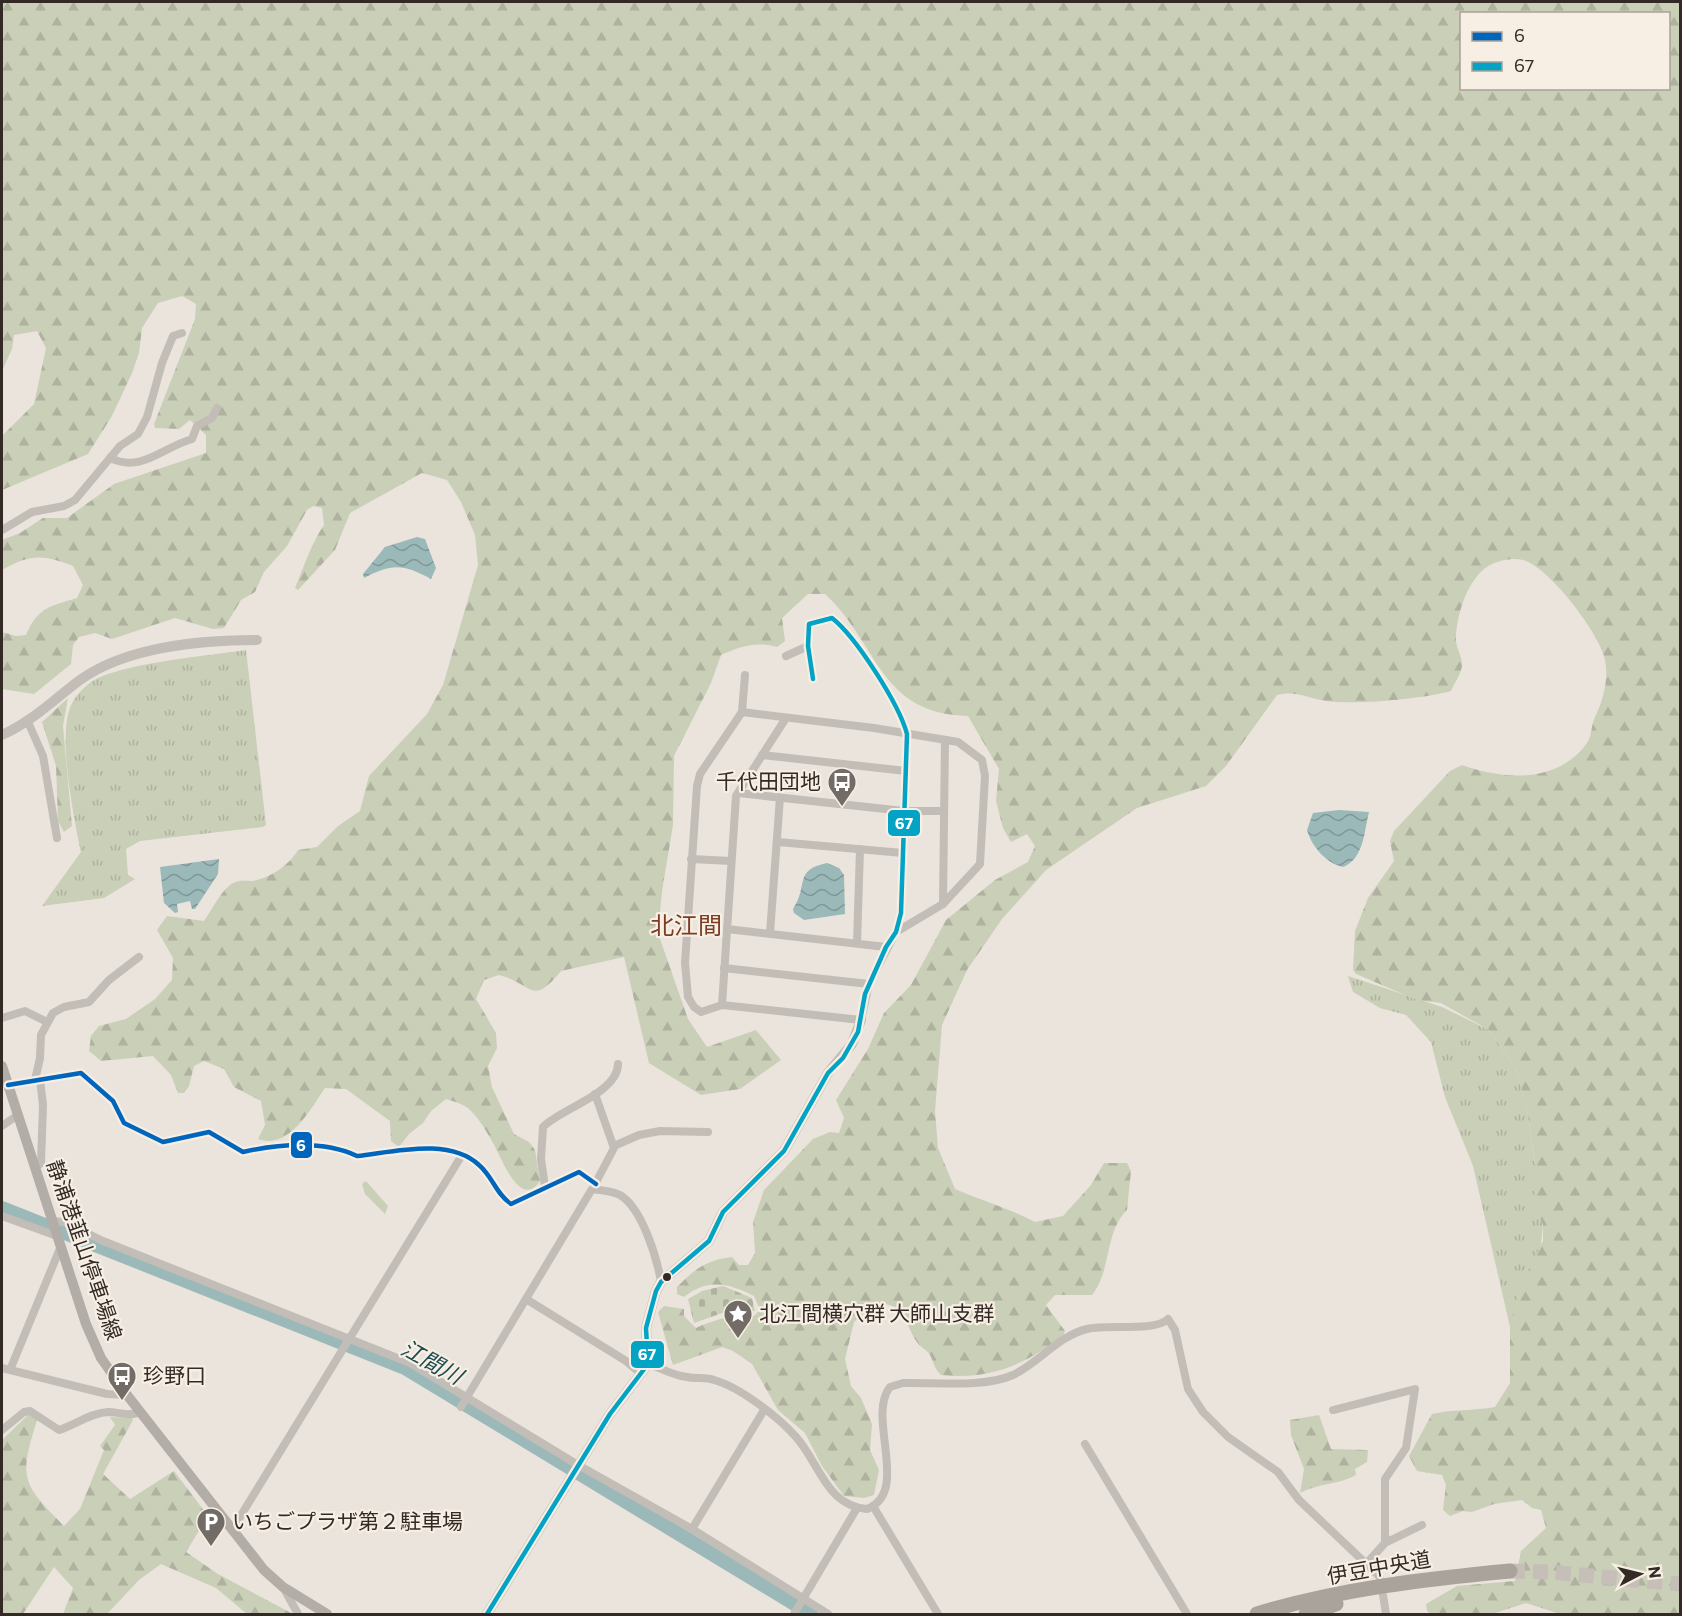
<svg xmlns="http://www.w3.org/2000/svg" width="1682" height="1616" viewBox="0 0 1682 1616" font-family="Commissioner,'Noto Sans JP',sans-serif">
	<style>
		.grass { fill: url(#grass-tufts) }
		.forest { fill: url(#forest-firs); fill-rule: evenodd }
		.cemetery { fill: url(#cemetery-stones) }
		.water { fill: url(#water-waves) }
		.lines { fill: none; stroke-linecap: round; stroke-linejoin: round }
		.river { stroke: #9bb9b9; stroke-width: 14 }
		.motorway-tunnel { stroke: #c5bfb8; stroke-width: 15; stroke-dasharray: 15 8; stroke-linecap: butt }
		.minor { stroke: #c2bdb7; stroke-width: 8 }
		.tertiary { stroke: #c2bdb7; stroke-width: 10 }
		.secondary { stroke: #b3ada7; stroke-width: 10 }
		.motorway { stroke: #a9a39c; stroke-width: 15 }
		.bus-1-casing { stroke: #f7efe4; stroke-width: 9 }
		.bus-2-casing { stroke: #f7efe4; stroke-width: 9 }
		.bus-1 { stroke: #0065bd; stroke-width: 4.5 }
		.bus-2 { stroke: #03a3c6; stroke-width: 4.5 }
		.bus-dot { fill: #332a26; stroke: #f7efe4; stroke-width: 2 }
		.labels { text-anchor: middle; stroke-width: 4.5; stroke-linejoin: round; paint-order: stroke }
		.poi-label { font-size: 21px; fill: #332a26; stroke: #f7efe4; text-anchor: start }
		.street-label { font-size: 21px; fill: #332a26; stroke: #f7efe4 }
		.water-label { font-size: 22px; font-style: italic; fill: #1e4c51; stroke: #f7efe4 }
		.quarter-label { font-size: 24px; fill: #7d3d24; stroke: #f7efe4 }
		.line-badge { stroke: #f7efe4; stroke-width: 2 }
		.badge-label { font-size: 16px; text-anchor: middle; font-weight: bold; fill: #fff }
	</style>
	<defs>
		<pattern id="grass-tufts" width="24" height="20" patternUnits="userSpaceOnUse" patternTransform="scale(1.5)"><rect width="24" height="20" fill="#cacfb8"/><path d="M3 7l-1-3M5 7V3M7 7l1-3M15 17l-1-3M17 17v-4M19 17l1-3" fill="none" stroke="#aeb29e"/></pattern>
		<pattern id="forest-firs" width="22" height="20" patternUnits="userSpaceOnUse" patternTransform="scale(1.5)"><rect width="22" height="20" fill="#cacfb8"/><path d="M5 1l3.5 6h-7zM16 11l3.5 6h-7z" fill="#aeb29e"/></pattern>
		<pattern id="cemetery-stones" width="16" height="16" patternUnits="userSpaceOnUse" patternTransform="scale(1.5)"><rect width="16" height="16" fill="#cacfb8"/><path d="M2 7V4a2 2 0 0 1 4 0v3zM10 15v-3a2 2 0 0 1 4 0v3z" fill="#aeb29e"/></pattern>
		<pattern id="water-waves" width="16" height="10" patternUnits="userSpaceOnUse" patternTransform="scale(1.5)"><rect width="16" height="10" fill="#9bb9b9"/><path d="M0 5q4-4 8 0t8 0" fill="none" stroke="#7f9796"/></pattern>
	</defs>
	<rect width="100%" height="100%" fill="#eae4dd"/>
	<g class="grass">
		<path d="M246 650 266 825 263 827 140 841 126 849 128 875 135 879 104 898 42 906 81 852C74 819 58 739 70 708 74 696 86 684 98 678 134 662 205 656 246 650Z"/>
		<polygon points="1348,976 1442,1007 1489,1030 1516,1069 1527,1108 1543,1224 1541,1245 1510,1327 1473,1166 1445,1097 1431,1042 1406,1015 1380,1008 1353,992"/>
	</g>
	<g class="forest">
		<path d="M2 2H1680V1614H1560L1526 1603 1492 1614H1431L1427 1611 1426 1604 1457 1586 1515 1581 1521 1551 1546 1528 1541 1510 1532 1508 1522 1500 1494 1504 1472 1512 1463 1511 1450 1516 1443 1510 1446 1485 1442 1475 1417 1471 1409 1456 1432 1414C1453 1409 1473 1411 1495 1407L1510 1383V1327L1519 1289 1543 1241V1224L1534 1208 1535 1164 1527 1109 1516 1069 1489 1030 1441 1003 1417 1000 1356 974 1353 970 1355 931 1368 898 1394 861 1390 841 1394 831 1450 771 1462 765C1503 780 1558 784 1587 743 1592 736 1591 725 1595 717 1603 701 1609 679 1605 660 1600 634 1549 567 1523 560 1511 557 1494 561 1484 569 1466 584 1456 617 1456 640 1456 648 1463 658 1462 666 1461 674 1454 684 1451 691 1422 699 1355 705 1326 701 1309 698 1294 690 1277 695L1226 766 1206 786 1137 808 1046 870 1002 919 967 970 942 1025 935 1111 938 1148 955 1189C982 1201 1009 1208 1035 1222L1063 1216 1091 1185 1104 1163H1127L1131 1171 1127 1210C1104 1233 1112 1270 1092 1295H1055L1046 1305 1065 1331 1063 1336C1024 1365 990 1380 941 1375 934 1368 934 1363 930 1355 927 1350 920 1347 917 1342 902 1320 909 1305 876 1303L854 1322 845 1359 851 1386 861 1398 872 1424 870 1450 879 1470 874 1495 864 1498 844 1496 822 1466 805 1433 778 1410 752 1364 733 1351 722 1347 673 1365 658 1312 664 1306 684 1309V1316L696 1328C714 1320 734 1314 754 1316L760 1310 754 1296C729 1283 707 1278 684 1297L677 1294V1287C695 1269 706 1260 732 1257L739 1265H748L755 1253 753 1222 764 1190 813 1139 830 1132 839 1133 844 1118 836 1100 868 1049 884 1013 911 985 946 920 995 880 1028 862 1035 846 1027 834 1011 842 1003 828 996 801 999 769 968 716C879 714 879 644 825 594H808L782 618 785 641 777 647C757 641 739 647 721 655L711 683 674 756 673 825 662 891 658 933 688 1019 707 1047 756 1030 781 1060 740 1089 701 1095 649 1063 624 957 561 971C531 1007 535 985 499 975L484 980 476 999 496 1033 497 1048 488 1066 492 1087 514 1134 529 1142 535 1150 540 1181C520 1211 501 1156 493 1143 487 1132 480 1120 471 1111 464 1104 456 1102 446 1099L431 1111 423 1123 409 1134 399 1147 391 1141 390 1121 346 1089 325 1088C310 1110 289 1150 258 1139L265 1125 261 1101 234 1087 224 1069 204 1061 194 1066 189 1086 184 1093H178L171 1075 153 1056 101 1061 89 1051 91 1036 99 1026 126 1019 155 999 172 980 173 958 157 930 167 916 204 921C212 910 221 890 233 883 240 880 245 881 252 881 271 878 289 865 298 850L317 847 338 826 360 811 369 776 427 714 443 685 478 565 475 535 461 502 447 480 422 473 350 513 335 550 298 590 295 588C304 566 311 544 324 525L322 508 313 506 307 510 287 546 264 572 255 592 241 600 224 628 213 629 175 618 112 639 95 633 79 637 73 645 71 664 34 694 2 689V632L16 636 26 635C38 607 51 606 77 598L83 585 73 566C43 554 30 554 2 570V540L20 533 43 518H67L114 484 206 453V435L190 420 179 429 155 428 154 424 195 319 196 304 182 296 158 303 142 328 139 353 132 373 112 416 88 454 2 490V436L34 404 46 348 37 331 14 335 12 349 2 371ZM1462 14H1668V88H1462Z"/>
		<polygon points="68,698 63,726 72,826 64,832 58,821 56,766 42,722"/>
		<polygon points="366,1181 388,1206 385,1214 365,1194 362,1184"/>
		<path d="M30 1413 37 1420C19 1478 21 1483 64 1526L80 1509 104 1450 100 1446 115 1425 110 1417 132 1418 133 1420 103 1474 130 1499 174 1471 208 1516 186 1552 218 1574 293 1614H247L216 1588 161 1564 139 1580 107 1614H63L73 1588 54 1567 23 1614H2V1440Z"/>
		<path d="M1319 1415 1331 1449 1368 1450 1367 1462 1355 1469 1356 1475C1338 1485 1318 1483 1300 1493L1304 1469 1291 1435 1290 1420Z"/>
	</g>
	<polygon class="cemetery" points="723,1286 752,1298 755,1311 728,1311 694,1323 688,1299 702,1291"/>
	<g class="water">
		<path d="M417 537 425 539 436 568 431 579C404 564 392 563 364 578L363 574 385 547Z"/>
		<path d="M1339 810 1369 812C1364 831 1364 859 1343 867 1326 863 1312 847 1307 830L1313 813Z"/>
		<polygon points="219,859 218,874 195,909 192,909 190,901 177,904 178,912 175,913 164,903 160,867"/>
		<path d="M827 863 839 868 844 875 845 914 804 920 794 913 793 909C809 885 793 870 827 863Z"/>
	</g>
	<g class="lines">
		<polyline class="river" points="2,1208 405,1368 811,1614"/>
		<polyline class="motorway-tunnel" points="1510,1571 1549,1572 1680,1584"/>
		<g class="minor">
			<path d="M110 458C142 473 161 448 192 439L197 426 212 418 217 408"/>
			<polyline points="2,530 32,512 64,506 75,500 120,446 138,434 147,417 162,363 173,336 182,333"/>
			<polyline points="786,656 808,646"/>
			<path d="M813 679 808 646 809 624 832 618C856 637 899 704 907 734L901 913 896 932 869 984 861 1020 722 1005 701 1012 694 1007 688 997 685 963 697 786 700 774 742 712 874 728 958 742 982 760 985 776 980 864 943 904 896 932"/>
			<polyline points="742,712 745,675"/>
			<polyline points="28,722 43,756 57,838"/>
			<polyline points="762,755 906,771"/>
			<polyline points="738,793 904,811 944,811"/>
			<polyline points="778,842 903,853"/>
			<polyline points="691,859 731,861"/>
			<polyline points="943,904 945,740"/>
			<polyline points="727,929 886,947"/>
			<polyline points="770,933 780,797"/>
			<polyline points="857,943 860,849"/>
			<polyline points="724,968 869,984"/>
			<polyline points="722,1005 736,796 786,718"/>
			<polyline points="2,1018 25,1011 47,1022"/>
			<polyline points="35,1080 40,1058 41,1035 53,1013 64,1007 89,1002 109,980 139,957"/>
			<path d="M8 1085 81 1073 113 1101 124 1123 163 1142 209 1132 243 1152C278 1144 324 1140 357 1156 394 1152 449 1137 479 1165 493 1177 496 1194 511 1204L579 1172 596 1184"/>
			<polyline points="2,1126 18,1115"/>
			<polyline points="614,1146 639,1135 660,1131 708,1132"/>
			<polyline points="35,1168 41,1163 43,1105 40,1079"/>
			<path d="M545 1187 541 1159 543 1127C560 1109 618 1093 618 1064"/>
			<polyline points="593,1188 614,1148 595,1094"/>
			<polyline points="2,1216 57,1236"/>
			<polyline points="52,1221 64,1222 103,1241 410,1363 578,1465 692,1529 828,1614"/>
			<polyline points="526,1299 626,1361 640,1373"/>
			<path d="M648 1364C661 1368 674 1376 687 1377 696 1379 706 1377 714 1380 740 1387 778 1417 796 1437 819 1462 826 1506 867 1509 911 1492 866 1417 890 1387L903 1383C935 1382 984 1388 1013 1375 1038 1363 1060 1335 1087 1329 1108 1324 1155 1332 1168 1319L1175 1330 1188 1389 1203 1412 1228 1437 1278 1472 1299 1500 1379 1576 1381 1583"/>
			<polyline points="2,1368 107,1394 127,1395"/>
			<polyline points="10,1370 61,1246"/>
			<path d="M461 1407 592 1189C601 1190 612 1191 620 1195 642 1208 657 1258 661 1282"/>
			<polyline points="1333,1410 1415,1389 1406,1448 1385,1479 1385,1543 1366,1564"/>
			<path d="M2 1430 24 1412 30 1411 59 1430C75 1425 90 1413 108 1412 119 1412 128 1417 140 1412"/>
			<polyline points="1085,1444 1187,1614"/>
			<polyline points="873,1506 938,1614"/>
			<polyline points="692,1529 764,1410"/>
			<polyline points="232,1530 462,1155"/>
			<polyline points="1385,1543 1422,1525"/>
			<polyline points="283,1587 298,1614"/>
			<polyline points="1383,1595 1386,1614"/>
			<polyline points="794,1614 857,1508"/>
		</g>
		<g class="tertiary">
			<path d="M2 735C33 721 53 700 80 680 126 647 201 640 257 640"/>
			<polyline points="487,1614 610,1414 648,1364 646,1328 656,1291 661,1282 709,1241 723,1212 784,1151 828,1073 852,1044 861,1020"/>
		</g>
		<polyline class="secondary" points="2,1066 86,1324 101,1358 127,1395 264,1570 283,1587 327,1614"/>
		<g class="motorway">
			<path d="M1257 1614C1338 1589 1426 1579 1510 1571"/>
			<polyline points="1306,1614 1336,1604"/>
		</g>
		<g class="bus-1-casing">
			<path id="bus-1" d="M8 1085 81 1073 113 1101 124 1123 163 1142 209 1132 243 1152C278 1144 324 1140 357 1156 394 1152 449 1137 479 1165 493 1177 496 1194 511 1204L579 1172 596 1184"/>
		</g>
		<g class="bus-2-casing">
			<path id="bus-2" d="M487 1614 610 1414 648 1364 646 1328 656 1291 661 1282 709 1241 723 1212 784 1151 828 1073 843 1058 858 1032 865 994 886 947 896 932 901 913 907 734C899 704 856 637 832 618L809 624 808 646 813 679"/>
		</g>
		<use href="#bus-1" class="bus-1"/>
		<use href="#bus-2" class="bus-2"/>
	</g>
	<defs>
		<g id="bus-pin" transform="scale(1.5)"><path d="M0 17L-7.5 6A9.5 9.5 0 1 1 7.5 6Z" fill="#736b66" stroke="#f7efe4"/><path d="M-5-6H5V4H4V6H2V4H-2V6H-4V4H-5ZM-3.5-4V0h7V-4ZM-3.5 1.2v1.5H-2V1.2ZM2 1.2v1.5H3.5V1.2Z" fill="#fff"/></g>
		<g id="sight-pin" transform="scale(1.5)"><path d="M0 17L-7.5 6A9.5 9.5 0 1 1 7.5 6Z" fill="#736b66" stroke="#f7efe4"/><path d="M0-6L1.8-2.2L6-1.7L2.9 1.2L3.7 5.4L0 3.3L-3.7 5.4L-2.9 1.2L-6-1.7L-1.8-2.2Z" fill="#fff"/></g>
		<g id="parking-pin" transform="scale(1.5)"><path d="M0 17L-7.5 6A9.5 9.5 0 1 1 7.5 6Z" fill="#736b66" stroke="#f7efe4"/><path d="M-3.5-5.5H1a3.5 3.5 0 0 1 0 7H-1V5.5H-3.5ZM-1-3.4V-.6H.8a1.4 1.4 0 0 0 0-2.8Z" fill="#fff"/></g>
	</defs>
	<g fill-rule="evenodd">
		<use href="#bus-pin" x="842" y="782"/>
		<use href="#sight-pin" x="738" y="1314"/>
		<use href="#bus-pin" x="122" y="1376"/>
		<use href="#parking-pin" x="211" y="1522"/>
	</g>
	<circle class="bus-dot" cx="667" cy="1277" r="5"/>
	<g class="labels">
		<g class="poi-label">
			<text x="821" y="789" text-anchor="end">千代田団地</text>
			<text x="759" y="1321">北江間横穴群 大師山支群</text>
			<text x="143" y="1383">珍野口</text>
			<text x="232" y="1529">いちごプラザ第２駐車場</text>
		</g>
		<g class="street-label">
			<text transform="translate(84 1250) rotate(71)" y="7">静浦港韮山停車場線</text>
			<text transform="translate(1379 1568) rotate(-10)" y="7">伊豆中央道</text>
		</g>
		<g class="water-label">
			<text transform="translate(432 1362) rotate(29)" y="8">江間川</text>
		</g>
		<g class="quarter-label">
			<text x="686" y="934">北江間</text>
		</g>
	</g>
	<g class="line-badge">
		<rect x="887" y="809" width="34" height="28" rx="6" fill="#03a3c6"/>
		<rect x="290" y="1131" width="23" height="28" rx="6" fill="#0065bd"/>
		<rect x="630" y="1340" width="35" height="29" rx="6" fill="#03a3c6"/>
	</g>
	<g class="badge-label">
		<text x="904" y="829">67</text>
		<text x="301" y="1151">6</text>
		<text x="647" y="1360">67</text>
	</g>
	<rect width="1682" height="1616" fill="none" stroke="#332a26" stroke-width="6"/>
	<rect x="1460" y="12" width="210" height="78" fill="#f7efe4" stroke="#a9a098" stroke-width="1.5"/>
	<rect x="1472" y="32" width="30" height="9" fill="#0065bd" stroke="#a9a098" stroke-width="1.5"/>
	<text x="1514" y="42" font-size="18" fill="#332a26">6</text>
	<rect x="1472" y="62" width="30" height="9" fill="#03a3c6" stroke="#a9a098" stroke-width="1.5"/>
	<text x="1514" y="72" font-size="18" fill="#332a26">67</text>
	<g transform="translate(1640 1574) rotate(83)" stroke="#f7efe4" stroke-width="4.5" paint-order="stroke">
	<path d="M0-4.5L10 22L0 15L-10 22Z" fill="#332a26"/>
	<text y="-9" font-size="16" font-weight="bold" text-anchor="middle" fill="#332a26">N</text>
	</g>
</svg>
